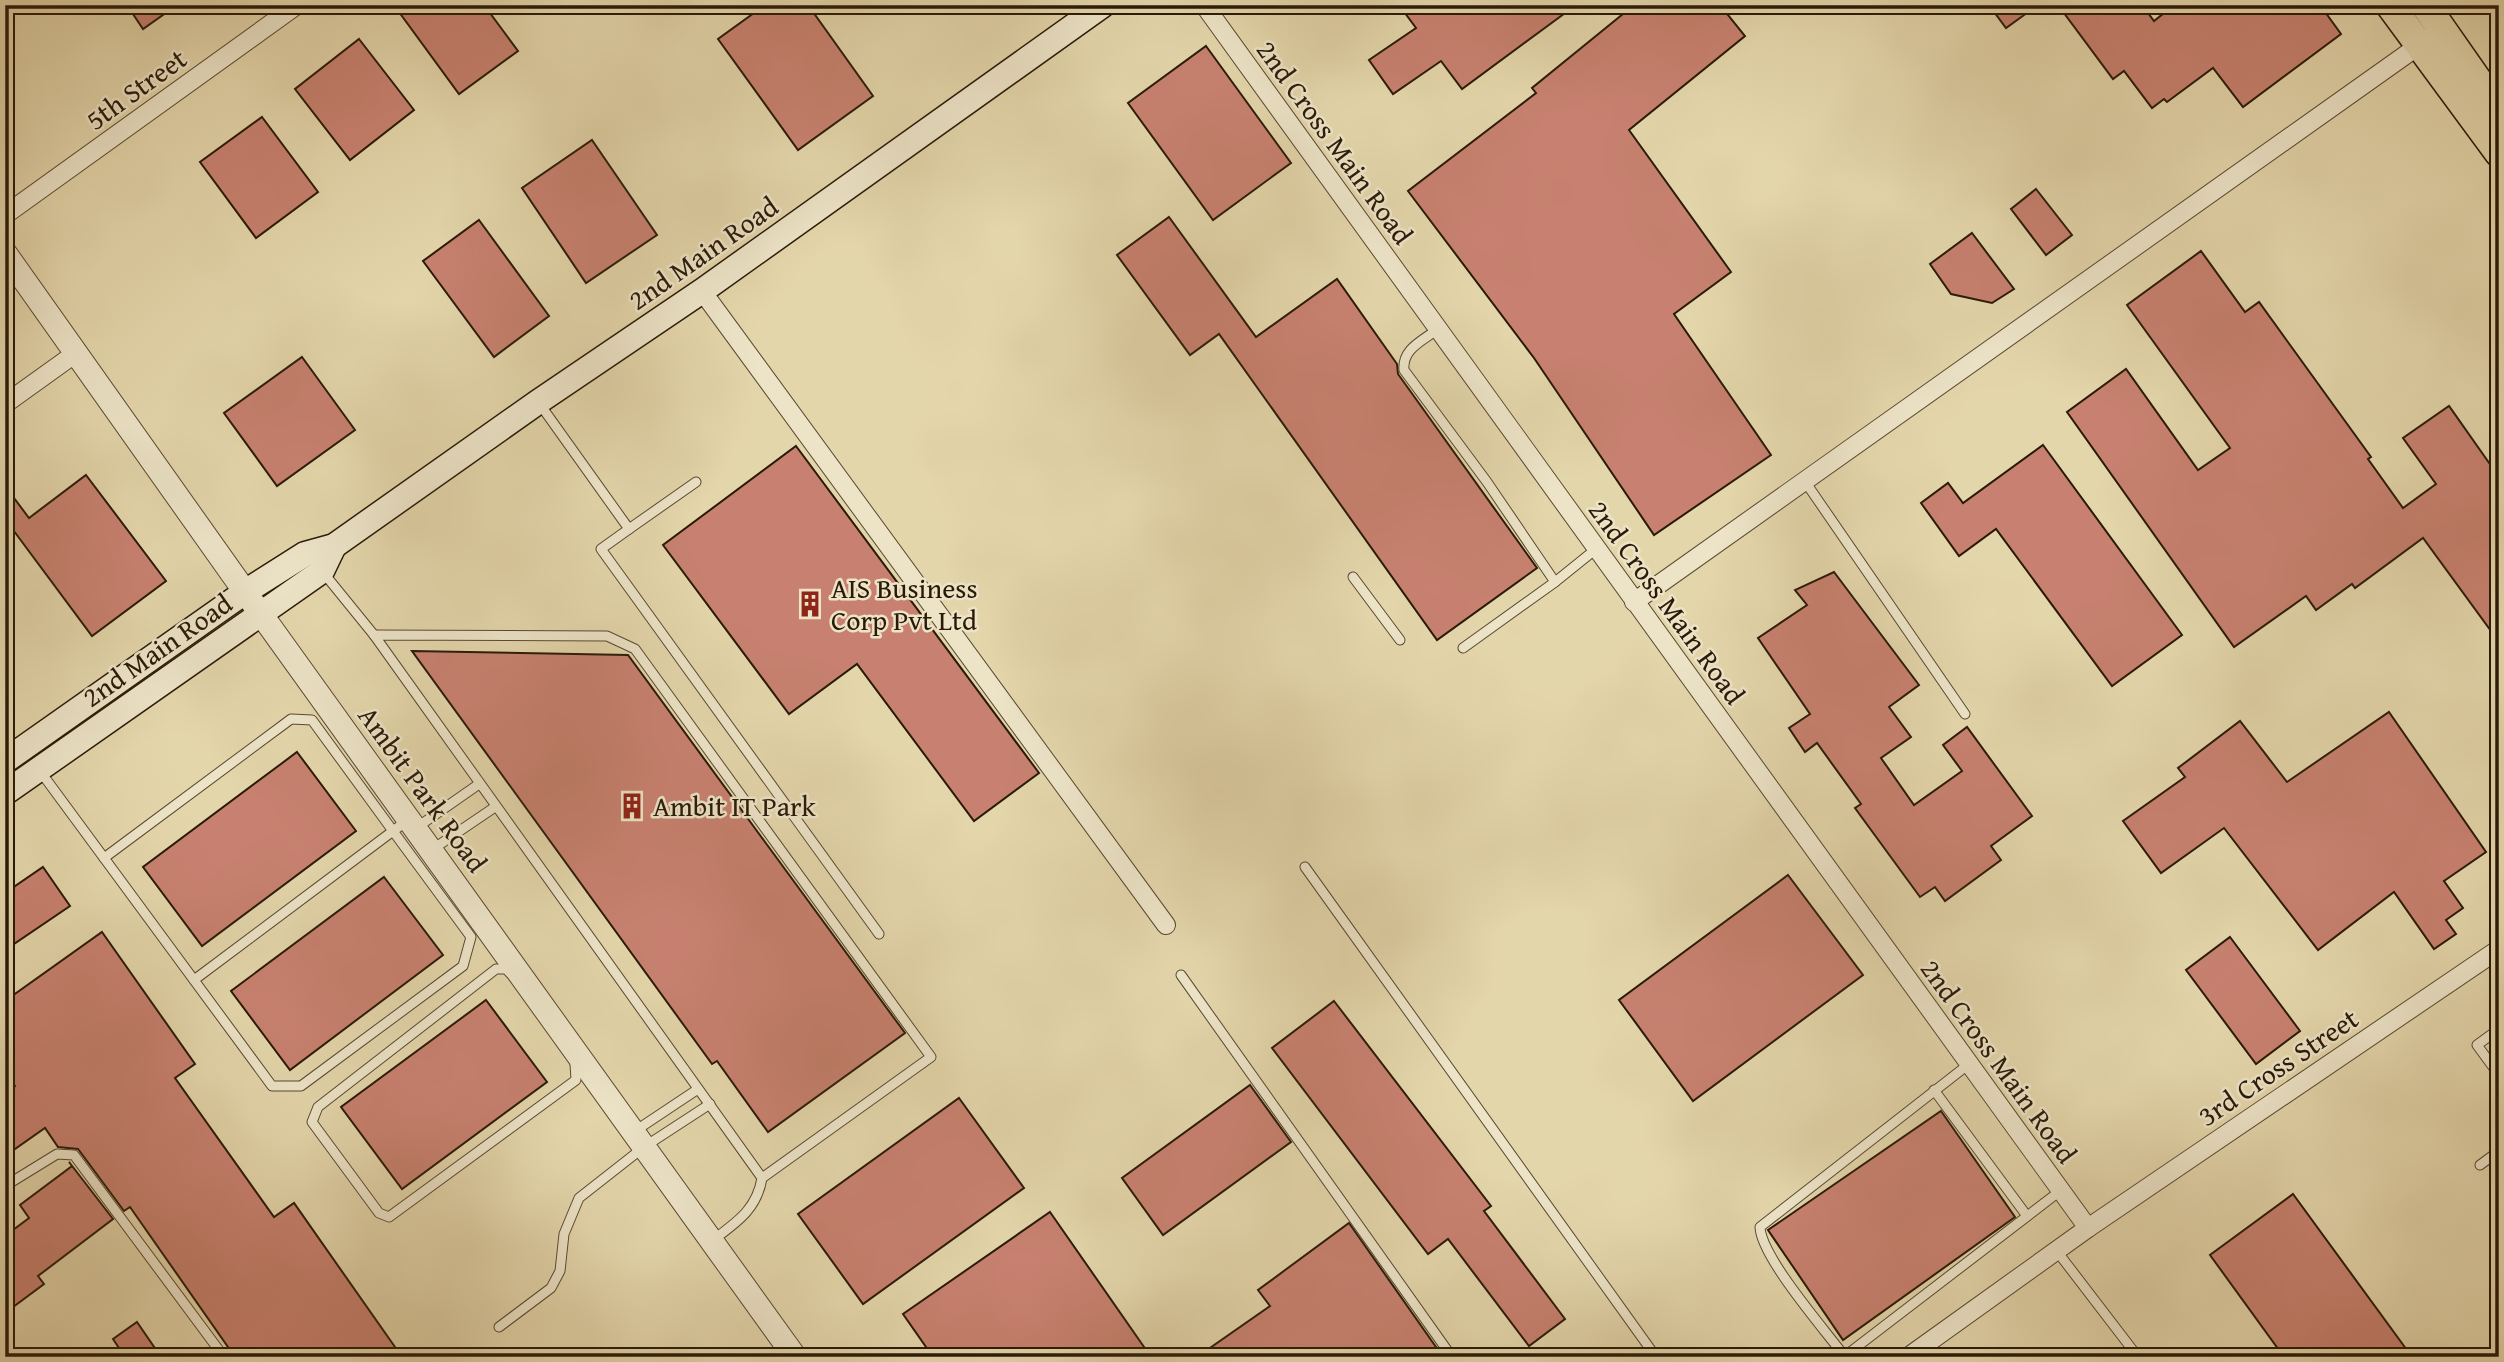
<svg xmlns="http://www.w3.org/2000/svg" width="2504" height="1362" viewBox="0 0 2504 1362" font-family="'Gentium Book Plus',serif">
	<style>
		.building { fill: #c88170; stroke: #291a08; stroke-width: 2 }
		.lines { fill: none; stroke-linecap: round; stroke-linejoin: round }
		.service-casing { stroke: #584931; stroke-width: 11 }
		.minor-casing { stroke: #584931; stroke-width: 20 }
		.tertiary-casing { stroke: #584931; stroke-width: 25 }
		.secondary-casing { stroke: #291a08; stroke-width: 27 }
		.primary-casing { stroke: #291a08; stroke-width: 31 }
		.service { stroke: #ede4c8; stroke-width: 9 }
		.minor { stroke: #ede4c8; stroke-width: 18 }
		.tertiary { stroke: #ede4c8; stroke-width: 23 }
		.secondary { stroke: #ede4c8; stroke-width: 24 }
		.primary { stroke: #e4d6ab; stroke-width: 28 }
		.labels { text-anchor: middle; stroke-width: 5; stroke-linejoin: round; paint-order: stroke }
		.street-label { font-size: 28px; fill: #291a08; stroke: #ede4c8 }
		.poi-label { font-size: 28px; fill: #291a08; stroke: #ede4c8; text-anchor: start }
	</style>
	<rect width="100%" height="100%" fill="#e4d6ab"/>
	<filter id="stains"><feTurbulence type="fractalNoise" baseFrequency=".00286" numOctaves="4"/><feColorMatrix values="0 0 0 0 .2 0 0 0 0 .09 0 0 0 0 .02 0 0 0 .5 -.17"/></filter>
	<radialGradient id="worn" r=".72"><stop offset=".6" stop-color="#630" stop-opacity="0"/><stop offset="1" stop-color="#630" stop-opacity=".3"/></radialGradient>
	<g class="building">
		<polygon points="127,5 177,5 143,29"/>
		<polygon points="409,5 484,5 518,51 459,94 399,12"/>
		<polygon points="765,5 808,5 873,96 798,150 718,39"/>
		<polygon points="1399,5 1576,5 1462,89 1441,61 1393,94 1369,60 1416,28"/>
		<polygon points="1634,5 1720,5 1745,36 1629,130 1731,272 1674,314 1771,455 1654,535 1534,358 1408,191 1536,93 1532,88"/>
		<polygon points="1989,5 2038,5 2006,28"/>
		<polygon points="2058,5 2142,5 2154,21 2174,5 2320,5 2341,34 2243,107 2213,68 2167,102 2164,99 2152,108 2124,71 2113,79"/>
		<polygon points="359,39 414,110 350,160 295,89"/>
		<polygon points="1206,46 1291,163 1213,220 1128,103"/>
		<polygon points="262,117 318,192 256,238 200,162"/>
		<polygon points="592,140 657,235 586,283 522,188"/>
		<polygon points="2036,189 2072,235 2046,255 2011,209"/>
		<polygon points="1169,217 1256,337 1337,279 1397,364 1398,374 1537,568 1437,640 1219,334 1190,355 1117,255"/>
		<polygon points="479,220 549,316 494,357 423,261"/>
		<polygon points="1972,233 2014,289 1992,303 1951,294 1930,264"/>
		<polygon points="2201,251 2245,312 2259,302 2371,457 2368,459 2403,508 2436,484 2403,438 2449,406 2499,477 2499,642 2423,538 2355,588 2352,584 2316,610 2306,596 2234,647 2067,412 2126,369 2198,470 2230,448 2127,305"/>
		<polygon points="302,357 355,430 277,486 224,413"/>
		<polygon points="2043,445 2182,635 2112,686 1996,529 1959,556 1921,503 1948,483 1963,503"/>
		<polygon points="796,446 1039,773 974,821 857,664 789,714 663,545"/>
		<polygon points="86,475 166,581 92,636 5,519 5,486 29,518"/>
		<polygon points="1834,572 1919,685 1889,707 1911,737 1881,758 1914,805 1962,771 1943,745 1967,727 2032,816 1991,846 2001,860 1945,901 1935,887 1920,897 1855,808 1861,804 1817,743 1805,752 1789,728 1810,714 1758,638 1807,605 1795,590"/>
		<polygon points="412,651 628,655 905,1033 768,1132 717,1061 712,1064"/>
		<polygon points="2389,712 2486,852 2444,881 2463,908 2446,920 2456,934 2434,949 2394,892 2318,950 2224,828 2161,873 2123,821 2185,777 2178,768 2240,721 2287,782"/>
		<polygon points="297,752 356,831 202,946 143,867"/>
		<polygon points="43,867 70,906 5,950 5,893"/>
		<polygon points="1788,875 1863,975 1693,1101 1619,1000"/>
		<polygon points="384,877 443,955 290,1070 231,991"/>
		<polygon points="102,932 195,1064 175,1078 274,1217 294,1203 402,1357 235,1357 130,1207 124,1211 78,1149 58,1147 45,1128 5,1156 5,1093 15,1086 5,1072 5,1001"/>
		<polygon points="2230,937 2300,1031 2256,1064 2186,970"/>
		<polygon points="486,1000 547,1082 402,1189 341,1107"/>
		<polygon points="1334,1001 1491,1206 1484,1211 1565,1319 1529,1346 1448,1239 1428,1254 1272,1048"/>
		<polygon points="1250,1085 1291,1142 1163,1235 1122,1178"/>
		<polygon points="959,1098 1024,1188 863,1304 798,1214"/>
		<polygon points="1941,1111 2015,1217 1843,1340 1768,1230"/>
		<polygon points="69,1162 113,1219 38,1276 44,1284 5,1313 5,1236 29,1218 20,1205 72,1166"/>
		<polygon points="2293,1194 2412,1357 2284,1357 2210,1255"/>
		<polygon points="1050,1212 1151,1357 933,1357 903,1314"/>
		<polygon points="1349,1223 1443,1357 1197,1357 1270,1306 1258,1290"/>
		<polygon points="137,1322 161,1357 125,1357 113,1339"/>
	</g>
	<g class="lines">
		<g class="service-casing">
			<g id="service">
				<path d="M1438 329C1422 341 1402 349 1404 370L1487 482 1555 582 1463 648"/>
				<polyline points="539,403 629,529 601,549 879,934"/>
				<polyline points="1804,480 1965,714"/>
				<polyline points="629,529 696,482"/>
				<polyline points="322,571 374,635"/>
				<polyline points="1353,577 1400,640"/>
				<polyline points="1555,582 1596,549"/>
				<polygon points="374,635 607,636 635,649 931,1057 762,1178"/>
				<polyline points="40,771 272,1086 301,1086 463,966 471,937 393,831 408,820"/>
				<polyline points="416,828 479,784"/>
				<polyline points="433,849 495,807"/>
				<polyline points="104,858 291,719 312,720 393,831 194,980"/>
				<polyline points="1305,867 1656,1357"/>
				<polyline points="510,973 506,969 496,969 318,1107 312,1122 379,1213 389,1217 576,1080 575,1064"/>
				<polyline points="1181,975 1452,1357"/>
				<polyline points="2499,1029 2477,1045 2499,1075"/>
				<polyline points="1934,1090 2027,1216"/>
				<polyline points="635,1131 698,1089"/>
				<polyline points="2480,1165 2499,1151"/>
				<polyline points="5,1186 57,1154 74,1155 224,1357"/>
				<path d="M713 1240C737 1222 757 1209 762 1178"/>
				<polyline points="2056,1250 2138,1357"/>
				<polyline points="499,1327 551,1288 560,1271 564,1234 579,1198 644,1147 710,1104"/>
				<polyline points="1845,1356 2060,1191"/>
				<path d="M1845 1357C1825 1330 1761 1257 1760 1227L1969 1064"/>
			</g>
		</g>
		<g class="minor-casing">
			<g id="minor">
				<polyline points="1204,5 2088,1228"/>
				<polyline points="5,215 297,5"/>
				<polyline points="702,291 1166,925"/>
				<polyline points="5,404 76,353"/>
				<polyline points="1634,602 2428,39"/>
				<polyline points="1908,1357 2088,1228 2499,949"/>
			</g>
		</g>
		<g class="tertiary-casing">
			<polyline id="tertiary" points="5,253 253,603 795,1357"/>
		</g>
		<g class="secondary-casing">
			<g id="secondary">
				<polyline points="5,761 245,592 305,554 334,546 538,402 702,291 1103,5"/>
				<polyline points="5,793 322,571 334,546"/>
			</g>
		</g>
		<g class="primary-casing">
			<g id="primary">
				<polyline points="2390,5 2499,153"/>
				<polyline points="2425,5 2499,111"/>
			</g>
		</g>
		<use href="#service" class="service"/>
		<use href="#minor" class="minor"/>
		<use href="#tertiary" class="tertiary"/>
		<use href="#secondary" class="secondary"/>
		<use href="#primary" class="primary"/>
	</g>
	<defs>
		<g id="building-bare" transform="scale(2.1)"><path d="M-4-6H4V6H1V3H-1V6H-4ZM-2.5-4.3h1.7v1.8h-1.7ZM.8-4.3h1.7v1.8H.8ZM-2.5-1h1.7V.8h-1.7ZM.8-1h1.7V.8H.8Z" fill="#8f2418" stroke="#ede4c8" stroke-width="2.5" paint-order="stroke"/></g>
	</defs>
	<g fill-rule="evenodd">
		<use href="#building-bare" x="810" y="604"/>
		<use href="#building-bare" x="632" y="806"/>
	</g>
	<g class="labels">
		<g class="street-label">
			<text transform="translate(136 89) rotate(-36)" y="10">5th Street</text>
			<text transform="translate(1335 142) rotate(54)" y="10">2nd Cross Main Road</text>
			<text transform="translate(703 253) rotate(-35)" y="10">2nd Main Road</text>
			<text transform="translate(1667 602) rotate(54)" y="10">2nd Cross Main Road</text>
			<text transform="translate(157 650) rotate(-35)" y="10">2nd Main Road</text>
			<text transform="translate(423 789) rotate(54)" y="10">Ambit Park Road</text>
			<text transform="translate(1999 1061) rotate(54)" y="10">2nd Cross Main Road</text>
			<text transform="translate(2278 1067) rotate(-34)" y="10">3rd Cross Street</text>
		</g>
		<g class="poi-label">
			<text x="831" y="598">AIS Business<tspan x="831" dy="32">Corp Pvt Ltd</tspan></text>
			<text x="653" y="816">Ambit IT Park</text>
		</g>
	</g>
	<rect width="2504" height="1362" fill="none" stroke="#e4d6ab" stroke-width="28"/>
	<rect x="7" y="7" width="2490" height="1348" fill="none" stroke="#291a08" stroke-width="3.5"/>
	<rect x="14" y="14" width="2476" height="1334" fill="none" stroke="#291a08" stroke-width="2"/>
	<rect width="100%" height="100%" filter="url(#stains)"/>
	<rect width="100%" height="100%" fill="url(#worn)"/>
</svg>
